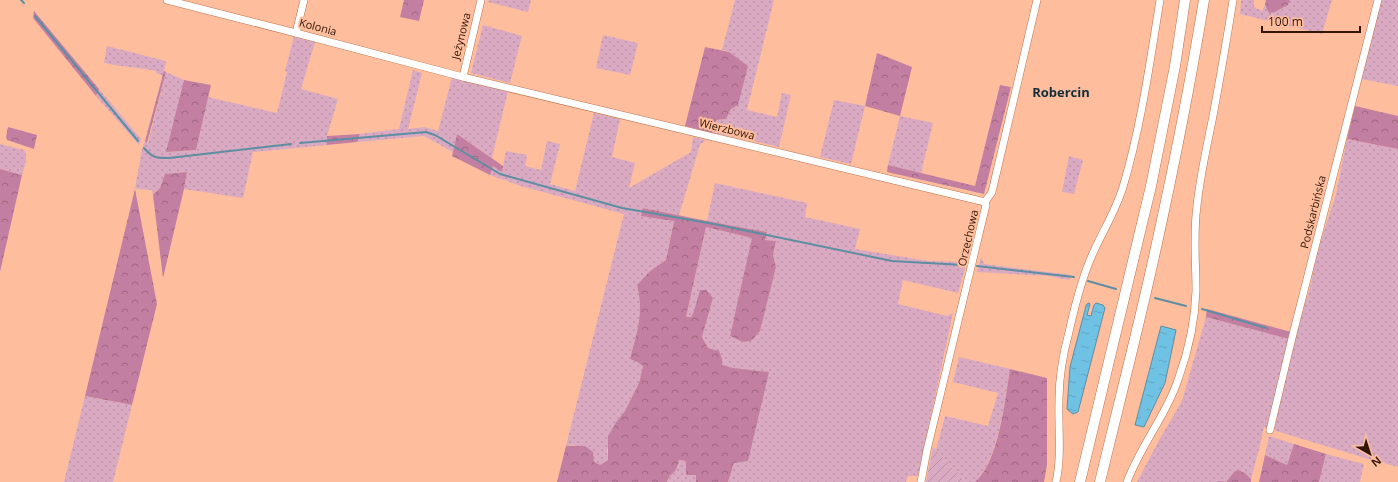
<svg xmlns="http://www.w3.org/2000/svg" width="1398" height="482" viewBox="0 0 1398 482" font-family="'Open Sans',sans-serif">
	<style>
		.grass { fill: url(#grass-dots) }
		.forest { fill: url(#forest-crowns) }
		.garden { fill: url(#garden-furrows) }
		.water { fill: url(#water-ripples); stroke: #5d8ea2 }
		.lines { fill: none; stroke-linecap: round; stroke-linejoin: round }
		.stream { stroke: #5d8ea2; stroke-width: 2 }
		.minor-casing { stroke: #bb724b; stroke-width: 8 }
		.highway-casing { stroke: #bb724b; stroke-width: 11 }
		.minor { stroke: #fff; stroke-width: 7 }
		.highway { stroke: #fff; stroke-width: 10 }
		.labels { text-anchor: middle; stroke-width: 4; stroke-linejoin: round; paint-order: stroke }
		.street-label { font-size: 11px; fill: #321505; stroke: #febe9e }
		.quarter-label { font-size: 13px; font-weight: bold; fill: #112d39; stroke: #febe9e }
	</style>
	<defs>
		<pattern id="grass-dots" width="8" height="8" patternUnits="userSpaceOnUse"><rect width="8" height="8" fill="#d9aac1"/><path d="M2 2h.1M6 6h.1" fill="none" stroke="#bb91a4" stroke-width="1.8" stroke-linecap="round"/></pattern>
		<pattern id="forest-crowns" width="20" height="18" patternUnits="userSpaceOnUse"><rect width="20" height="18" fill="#c37fa2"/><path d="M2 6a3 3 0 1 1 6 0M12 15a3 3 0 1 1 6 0" fill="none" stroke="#9f6782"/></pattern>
		<pattern id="garden-furrows" width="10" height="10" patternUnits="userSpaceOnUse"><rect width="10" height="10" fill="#d9aac1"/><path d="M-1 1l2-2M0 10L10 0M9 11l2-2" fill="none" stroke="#bb91a4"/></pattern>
		<pattern id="water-ripples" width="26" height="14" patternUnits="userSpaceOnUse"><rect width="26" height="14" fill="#70c2e5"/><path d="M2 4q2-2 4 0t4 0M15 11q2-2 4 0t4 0" fill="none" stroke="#61a6c3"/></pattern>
	</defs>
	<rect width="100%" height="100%" fill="#febe9e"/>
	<g class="grass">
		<polygon points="489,0 531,0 528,12 488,2"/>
		<polygon points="735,0 774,0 747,110 777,117 782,93 791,95 779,147 741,138 713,133 716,120 726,119 731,109 730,52 722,50"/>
		<path d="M1241 0H1254V7L1262 11 1265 5 1269 13C1276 12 1282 9 1288 5L1290 0H1332L1322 34 1240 14Z"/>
		<polygon points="1381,0 1398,0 1398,86 1361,79"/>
		<polygon points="483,25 522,36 510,83 471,73"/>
		<polygon points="603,35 638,43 630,75 596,68"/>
		<polygon points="294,37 315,42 301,89 338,99 327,136 327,145 253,152 243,198 184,189 187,172 165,174 160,188 153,195 152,190 135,189 142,149 145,141 148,143 166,72 184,80 167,152 196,150 208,97 277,113 287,72 285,71"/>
		<path d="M107 46 166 61 163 76 156 73V71C138 67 121 67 104 63Z"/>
		<polygon points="413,70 422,73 408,129 424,127 438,131 452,77 508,91 492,158 457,134 453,152 424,136 357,142 360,134 399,129"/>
		<polygon points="99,89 141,139 139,145 96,96"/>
		<polygon points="834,100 865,106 851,164 820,157"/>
		<path d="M594 113 620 119 612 157 635 163 629 188 691 152 693 137 706 140 700 145 679 215 643 208 642 216 674 220 666 260 650 271 637 285C644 314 637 331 630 359L637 362 643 366 639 383 625 411 617 421 607 450 608 460 600 465 594 463 574 445 566 446 624 214 521 186 490 175 493 166 502 171 506 151 527 155 525 166 541 170 547 141 560 144 550 184 575 191Z"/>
		<polygon points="900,116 933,123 921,173 888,165"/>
		<polygon points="1347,139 1398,149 1398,467 1365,458 1276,431 1273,427 1293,345 1311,284 1317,253 1336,194"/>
		<path d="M0 144 24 150C29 157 24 167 22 175L0 169Z"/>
		<polygon points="1069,156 1083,160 1074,194 1062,192"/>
		<path d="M715 183 807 203 805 217 860 229 855 249 929 261 967 262 958 293 903 280 898 304 947 316 953 313 918 476H908L906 482H728L734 463 769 372C758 371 730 370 722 365 715 361 706 344 702 337L713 298 694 311 691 317H686L706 227 753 238 730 336 743 342 751 341 760 331 776 267 773 255 776 241 765 240 767 232 707 221Z"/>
		<polygon points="981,257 984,264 1071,275 1069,280 1049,276 977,272"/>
		<polygon points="1206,317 1289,339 1268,428 1264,427 1260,446 1251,479 1245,473 1234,472 1226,482 1137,482 1158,442 1182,401"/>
		<path d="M959 357 1010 369C1005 399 998 462 975 482H966L936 450 945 416 988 426 998 393 953 382Z"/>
		<polygon points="85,396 132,405 113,482 64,482"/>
		<polygon points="1269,436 1294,444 1287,465 1265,455"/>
		<polygon points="1326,454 1364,464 1360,482 1319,482"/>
		<polygon points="678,460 686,461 687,471 696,475 696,482 667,482 669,477 676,470"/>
	</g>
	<g class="forest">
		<polygon points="404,0 424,0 419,21 400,17"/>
		<polygon points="1266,0 1290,0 1288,5 1275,12 1269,13 1265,5"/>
		<polygon points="34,11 99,89 96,96 33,18"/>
		<polygon points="705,47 729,52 748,66 738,105 731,109 726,119 716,120 713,133 685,126"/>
		<polygon points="877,53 912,67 900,116 865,106"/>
		<polygon points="164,71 166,72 147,143 145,141"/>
		<polygon points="184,80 211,85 196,150 166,152"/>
		<polygon points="1000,85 1011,87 984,194 887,172 888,165 975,186"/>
		<polygon points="1355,106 1398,116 1398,149 1347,139"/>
		<polygon points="8,127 37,135 34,149 7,140 6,137"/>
		<polygon points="360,134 357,142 327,145 327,136"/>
		<polygon points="457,134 503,166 502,172 493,166 490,175 452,156"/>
		<polygon points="0,169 22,175 0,272"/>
		<polygon points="187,172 184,189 163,278 153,195 160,188 165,174"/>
		<polygon points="135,189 157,304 132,405 85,396"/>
		<path d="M643 208 707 221 767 232 765 240 776 241 773 255 776 267 760 331 751 341 743 342 730 336 752 238 706 227 686 317H691L694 311 700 290H706L713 298 702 337 708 348 719 351 722 359V365L733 368 769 372 748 461 734 463 728 482H696V475H686V461L679 460 676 470 669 477 667 482H557L566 446H585L593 452 594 462 600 465 608 460V436L617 421 625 411 639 383 643 366 637 362 630 359C637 331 644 314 637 285L650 271 666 260 674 221 641 216Z"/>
		<polygon points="1207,309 1291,332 1289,339 1206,317"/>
		<path d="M1010 369 1047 378V465L1044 482H975C999 462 1005 399 1010 369Z"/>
		<polygon points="1294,444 1326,454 1319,482 1259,482 1265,455 1287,465"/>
		<polygon points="1238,470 1245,473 1251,479 1251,482 1218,482 1219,481 1226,482 1234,472"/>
	</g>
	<polygon class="garden" points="933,447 966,482 926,482"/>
	<g class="water">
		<polygon points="1089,303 1090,304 1087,315 1091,316 1094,305 1096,303 1103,305 1105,308 1078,412 1073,414 1067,409 1070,367 1086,306 1087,304"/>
		<polygon points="1161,326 1176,330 1165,383 1144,427 1135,425"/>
	</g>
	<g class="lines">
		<g class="stream">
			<polyline points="21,0 24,3"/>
			<polyline points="35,16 138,141"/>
			<polyline points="300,143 426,132 435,135 500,174 622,208 714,224 892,261 963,265"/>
			<path d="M144 148C153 158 155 158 169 158L291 144"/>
			<polyline points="977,266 1074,277"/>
			<polyline points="1088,281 1116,289"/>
			<polyline points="1155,298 1186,306"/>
			<polyline points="1202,309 1266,328"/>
		</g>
		<g class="minor-casing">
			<g id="minor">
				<polyline points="167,0 296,33 463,77 985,202"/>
				<polyline points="296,33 304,0"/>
				<polyline points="463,77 481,0"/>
				<polyline points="1270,430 1292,338 1378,0"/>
				<polyline points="921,482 927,450 986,205 985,202 992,192 1037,0"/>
				<path d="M1056 482C1062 455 1058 428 1059 400 1059 377 1063 354 1069 332 1075 305 1082 276 1094 251 1104 229 1116 210 1123 187 1141 127 1150 62 1160 0"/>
				<path d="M1127 482C1141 445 1167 414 1179 377 1189 349 1195 320 1196 291 1196 262 1193 234 1197 206 1200 176 1207 146 1213 116 1220 78 1227 39 1233 0"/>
			</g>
		</g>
		<g class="highway-casing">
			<g id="highway">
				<polyline points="1080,482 1151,186 1175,66 1185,0"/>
				<path d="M1100 482C1117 411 1135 341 1151 270 1171 181 1189 91 1204 0"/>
			</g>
		</g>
		<use href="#minor" class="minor"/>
		<use href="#highway" class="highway"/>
	</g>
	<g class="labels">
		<g class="street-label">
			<text transform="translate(318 27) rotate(15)" y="4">Kolonia</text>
			<text transform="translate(461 36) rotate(-76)" y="4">Jeżynowa</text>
			<text transform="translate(727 129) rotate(14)" y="4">Wierzbowa</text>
			<text transform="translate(1313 212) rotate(-76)" y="4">Podskarbińska</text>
			<text transform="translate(968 238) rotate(-77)" y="4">Orzechowa</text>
		</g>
		<g class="quarter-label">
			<text x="1061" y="97">Robercin</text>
		</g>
	</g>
	<g transform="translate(1370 454) rotate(141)" stroke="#febe9e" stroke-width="3" paint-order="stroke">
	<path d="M0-3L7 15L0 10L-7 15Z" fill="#321505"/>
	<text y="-6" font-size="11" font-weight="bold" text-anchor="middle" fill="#321505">N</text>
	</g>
	<path d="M1262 26v6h98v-6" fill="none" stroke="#321505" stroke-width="2"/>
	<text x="1268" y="26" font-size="12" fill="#321505" stroke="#febe9e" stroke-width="3" paint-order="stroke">100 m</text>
</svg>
